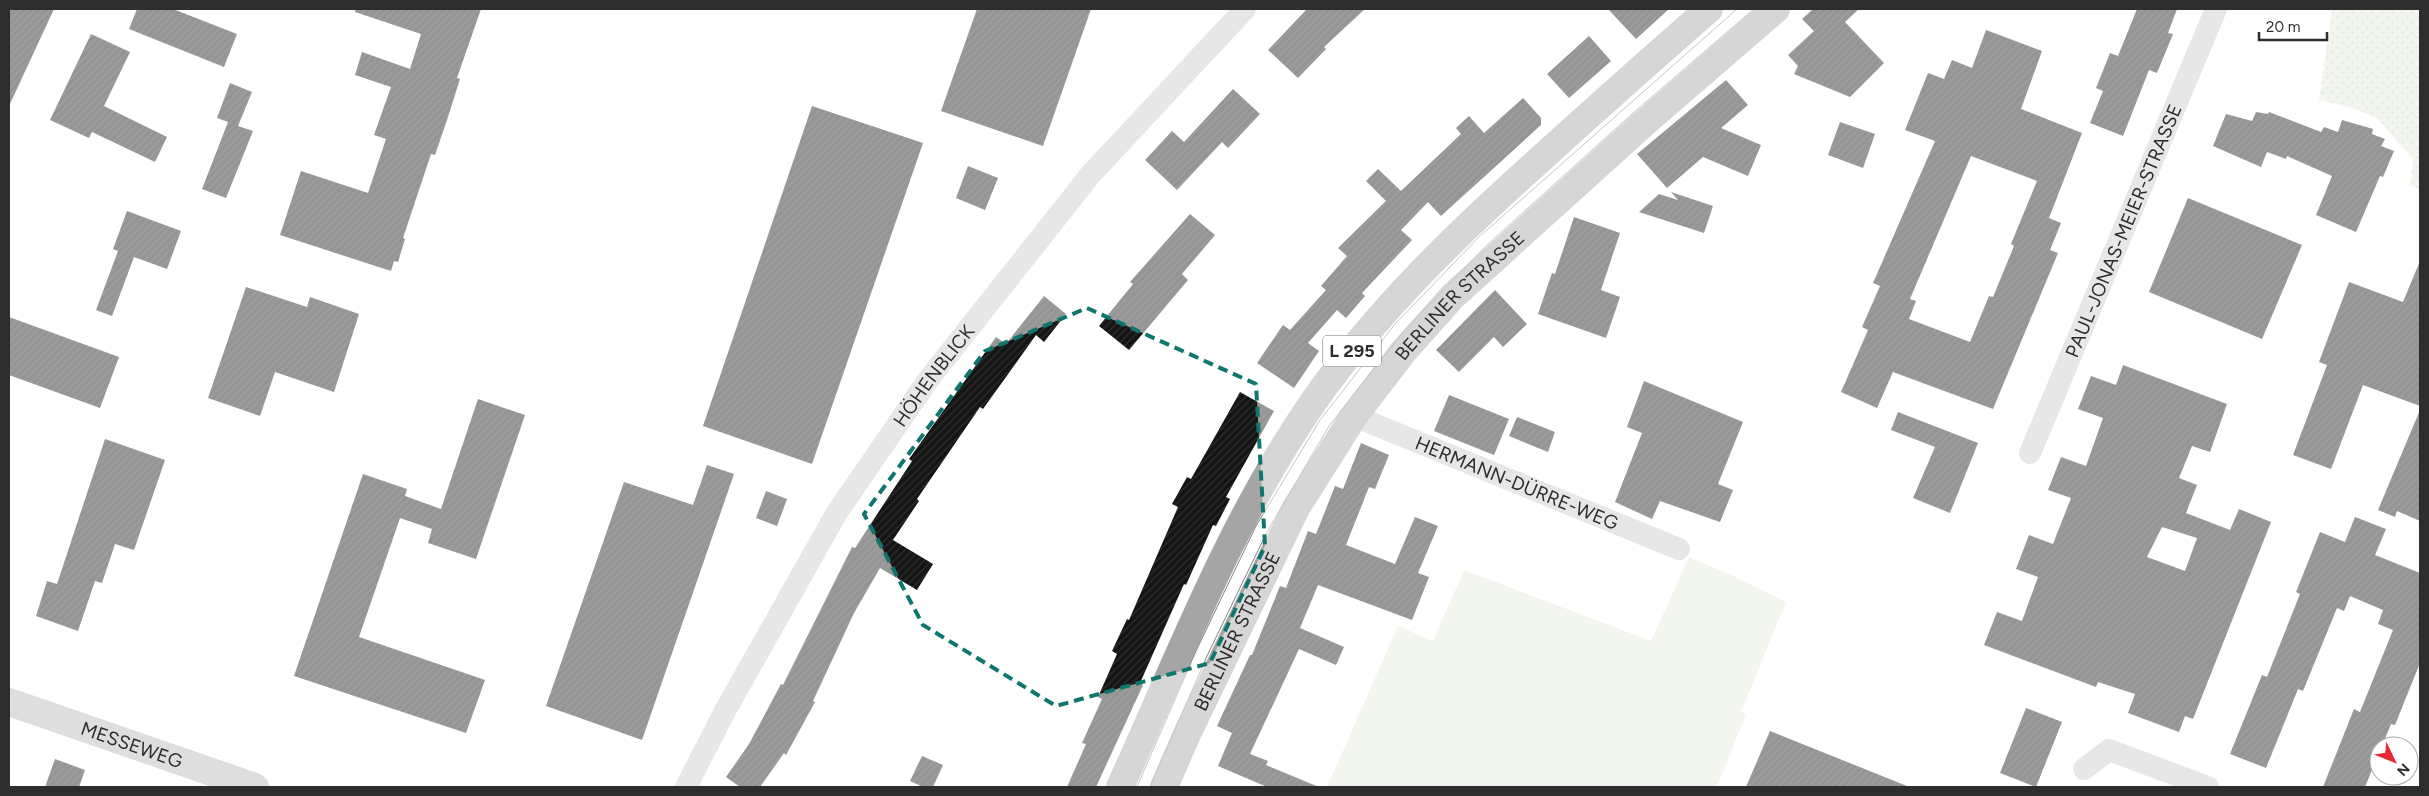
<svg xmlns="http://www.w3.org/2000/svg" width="2429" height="796" viewBox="0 0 2429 796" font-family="Figtree,sans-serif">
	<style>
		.grass { fill: url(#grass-dots) }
		.pitch { fill: #e3ebd9 }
		.building { fill: url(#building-hatch); fill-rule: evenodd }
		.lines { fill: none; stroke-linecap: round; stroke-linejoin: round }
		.minor { stroke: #cacaca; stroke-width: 22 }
		.secondary { stroke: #b7b7b7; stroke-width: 28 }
		.primary { stroke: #a5a5a5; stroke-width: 28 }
		.tram { stroke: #828282; stroke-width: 1 }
		.marked { fill: none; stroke: #0f766e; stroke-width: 4; stroke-dasharray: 10 6; stroke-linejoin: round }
		.labels { text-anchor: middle; stroke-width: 5; stroke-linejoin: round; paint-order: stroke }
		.shield { fill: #fff; stroke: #6c6c6c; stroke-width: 1 }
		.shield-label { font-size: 18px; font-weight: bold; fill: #2d2d2d }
		.street-label { font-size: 19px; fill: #2d2d2d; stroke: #fff }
	</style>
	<defs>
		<pattern id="grass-dots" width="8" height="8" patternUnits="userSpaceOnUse" patternTransform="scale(1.25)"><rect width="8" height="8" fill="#e3ebd9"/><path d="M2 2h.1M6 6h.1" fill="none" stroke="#c3cabb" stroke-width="1.8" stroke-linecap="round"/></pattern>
		<pattern id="building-hatch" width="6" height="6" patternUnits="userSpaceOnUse" patternTransform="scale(1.25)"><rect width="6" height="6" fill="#141414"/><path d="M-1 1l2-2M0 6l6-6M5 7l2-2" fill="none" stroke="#2e2e2e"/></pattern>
	</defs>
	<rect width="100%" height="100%" fill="#fff"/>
	<polygon class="grass" points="2332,9 2420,9 2420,189 2410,186 2413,160 2377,118 2352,108 2319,100"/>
	<polygon class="pitch" points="1689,557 1729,574 1786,602 1741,712 1746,714 1717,787 1327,787 1398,626 1433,641 1464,570 1651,641"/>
	<g class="building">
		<polygon points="9,9 54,9 9,106"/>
		<polygon points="137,9 173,9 237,34 224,67 129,29"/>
		<polygon points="355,9 481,9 457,78 460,79 447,120 435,155 431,154 403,238 405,239 398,262 394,261 391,271 280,235 301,171 368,193 386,139 374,135 391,87 355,75 362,52 410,69 421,34 355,12"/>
		<polygon points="977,9 1091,9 1043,146 941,111"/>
		<polygon points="1307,9 1365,9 1324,47 1326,49 1298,78 1268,50"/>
		<polygon points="1608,9 1669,9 1636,39"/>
		<polygon points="1813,9 1859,9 1845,22 1884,63 1850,97 1794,74 1798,66 1788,55 1814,31 1802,19"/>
		<polygon points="2137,9 2177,9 2168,33 2173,34 2157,73 2149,70 2123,136 2090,123 2103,91 2096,88 2110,53 2118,56"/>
		<path d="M1986 30 2042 51 2021 109 2082 133 2049 218 2061 223 2050 250 2058 253 1993 409 1893 372 1877 408 1841 392 1868 330 1862 327 1880 286 1873 283 1935 141 1905 130 1928 73 1944 79 1952 60 1972 68ZM1971 156 2037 181 2011 244 2014 246 1993 297 1989 296 1970 342 1909 319 1916 301 1910 299Z"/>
		<polygon points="91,34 130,52 104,106 167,137 155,162 92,132 89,138 50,120"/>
		<polygon points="1589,36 1611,61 1569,98 1547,74"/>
		<polygon points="1726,80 1748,105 1721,128 1761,145 1748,176 1703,157 1667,188 1637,154"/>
		<polygon points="230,83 252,92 238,126 253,131 226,198 202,189 228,122 217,118"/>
		<polygon points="1233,89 1260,114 1228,148 1222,142 1177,190 1145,160 1172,131 1184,142"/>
		<polygon points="1523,98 1541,118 1541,125 1441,216 1428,202 1401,230 1412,240 1362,293 1365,296 1346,318 1337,310 1308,343 1319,351 1294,388 1257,363 1283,325 1290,330 1326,290 1321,286 1347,256 1338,248 1386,201 1366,181 1378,169 1401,191 1461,134 1456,128 1469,116 1484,133"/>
		<polygon points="812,106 923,143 812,464 703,426"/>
		<polygon points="2256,112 2268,114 2269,112 2321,132 2324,127 2338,132 2342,120 2373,129 2372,134 2385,139 2381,146 2394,151 2383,177 2380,176 2356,232 2316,215 2332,176 2287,156 2286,159 2267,152 2261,167 2213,146 2226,114 2252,121"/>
		<polygon points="1840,122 1875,134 1863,168 1828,155"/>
		<polygon points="968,166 998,178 985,210 956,198"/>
		<polygon points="1671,192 1713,206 1704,233 1639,212 1659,194 1678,200"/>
		<polygon points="2188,198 2302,245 2262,339 2149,292"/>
		<polygon points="127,211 181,231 167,269 134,257 112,316 96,310 118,251 113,249"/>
		<polygon points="1190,214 1215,235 1182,274 1188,280 1129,350 1099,326 1133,284 1130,282"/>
		<polygon points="1574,217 1620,233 1601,290 1620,297 1606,338 1538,314 1552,273 1555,274"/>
		<polygon points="2420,261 2420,406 2363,385 2331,469 2293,455 2327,365 2319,362 2349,282 2403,302"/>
		<polygon points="246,287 307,307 310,297 359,314 334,392 275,372 260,416 208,398"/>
		<polygon points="1495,290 1527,324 1503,347 1494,337 1459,372 1436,350"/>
		<polygon points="1044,296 1066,314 1044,342 1036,335 983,409 980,407 917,499 919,501 893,540 933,564 917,590 880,568 854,613 813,701 815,702 786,755 784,753 760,787 740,787 726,777 749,744 781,684 783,685 852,547 855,548 912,461 909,459 996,337 1006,344"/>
		<polygon points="9,317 119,357 100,408 9,375"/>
		<path d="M2123 365 2227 404 2210 452 2192 446 2179 478 2197 485 2186 513 2230 530 2239 509 2271 522 2193 719 2185 716 2179 732 2128 713 2135 694 2098 682 2096 687 1984 645 1997 612 2022 621 2038 577 2016 569 2029 535 2053 544 2071 498 2048 490 2061 457 2086 466 2103 418 2078 409 2091 376 2116 385ZM2162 527 2197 538 2185 571 2147 557Z"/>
		<polygon points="1644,381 1743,422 1718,484 1733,490 1720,522 1660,501 1652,519 1615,502 1642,433 1627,427"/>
		<polygon points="1240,392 1274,411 1226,497 1230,499 1216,526 1213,525 1186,585 1184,584 1140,683 1143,685 1096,787 1067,787 1086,744 1082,743 1102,699 1098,697 1117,654 1112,651 1127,619 1129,620 1178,507 1172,504 1187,477 1191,479"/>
		<polygon points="1449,395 1509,419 1494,455 1434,431"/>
		<polygon points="478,399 525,415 476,559 428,543 432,529 400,518 359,637 485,680 466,733 294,676 363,474 407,489 405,496 441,509"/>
		<polygon points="2420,410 2420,521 2397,511 2395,517 2378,510"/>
		<polygon points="1898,412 1978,443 1950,513 1913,498 1935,447 1891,430"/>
		<polygon points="1517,417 1555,432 1548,452 1509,436"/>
		<polygon points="105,439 165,460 134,550 115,544 102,583 95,581 78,631 36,616 47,581 57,584"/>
		<polygon points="1361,443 1389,455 1375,489 1369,487 1346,545 1395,564 1415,517 1438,526 1418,573 1429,577 1412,620 1318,585 1300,628 1344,647 1336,665 1299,649 1250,754 1268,761 1266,765 1319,787 1267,787 1218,766 1232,733 1217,726 1250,655 1252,655 1280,586 1286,588 1308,531 1316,534 1335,486 1343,489"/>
		<polygon points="707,465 734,474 642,740 546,706 624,482 693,505"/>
		<polygon points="766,491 787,499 777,526 756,518"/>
		<polygon points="2355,517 2386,529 2375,555 2420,573 2420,663 2395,725 2391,724 2382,746 2379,746 2379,753 2365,787 2323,787 2354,709 2360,712 2393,630 2378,624 2383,610 2350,596 2344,611 2337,608 2303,691 2298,689 2266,768 2230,754 2262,675 2267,677 2300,594 2296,592 2320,532 2345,542"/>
		<polygon points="2026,708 2062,722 2036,787 2000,773"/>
		<polygon points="1770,731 1907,786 1907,787 1746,787"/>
		<polygon points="922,756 943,765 933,787 923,787 910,781"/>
		<polygon points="55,759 85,770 79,787 45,787"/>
	</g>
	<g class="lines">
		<g class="minor">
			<path id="s1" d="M1354 416 1679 549"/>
			<path id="s2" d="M2030 453 2216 9"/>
			<polyline points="2084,769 2109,750 2208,787"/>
			<path id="s3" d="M686 787 725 711 836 514 928 380 1091 174 1245 9"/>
		</g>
		<path class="secondary" id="s4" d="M9 702 255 787"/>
		<g class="primary">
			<path d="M1120 787C1180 656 1231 520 1314 401 1379 308 1461 230 1545 155 1599 106 1654 57 1709 9"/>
			<path id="s5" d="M1164 787 1187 734 1296 508 1354 416 1403 352 1453 296 1643 124 1776 9"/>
		</g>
		<g class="tram">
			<polyline points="1137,787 1196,651 1256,526 1320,420 1395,324 1479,237 1737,9"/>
			<polyline points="1150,787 1207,656 1267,532 1329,426 1403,332 1487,245 1633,113 1754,9"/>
		</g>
	</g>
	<path d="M0 0H2429V796H0ZM1087 308 1256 384 1265 546 1210 663 1056 706 923 625 864 514 985 351Z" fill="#fff" fill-opacity=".55" fill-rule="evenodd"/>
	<path class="marked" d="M1087 308 1256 384 1265 546 1210 663 1056 706 923 625 864 514 985 351Z"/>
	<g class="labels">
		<rect class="shield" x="1323" y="335.5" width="58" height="31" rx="4"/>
		<g class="shield-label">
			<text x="1352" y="357">L 295</text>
		</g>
		<g class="street-label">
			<text dy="7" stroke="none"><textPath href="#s2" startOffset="241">PAUL-JONAS-MEIER-STRASSE</textPath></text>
			<text dy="7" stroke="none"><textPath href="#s5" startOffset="578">BERLINER STRASSE</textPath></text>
			<text dy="7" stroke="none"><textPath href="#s3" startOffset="481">HÖHENBLICK</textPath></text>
			<text dy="7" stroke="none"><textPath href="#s1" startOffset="176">HERMANN-DÜRRE-WEG</textPath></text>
			<text dy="7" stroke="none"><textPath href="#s5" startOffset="172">BERLINER STRASSE</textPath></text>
			<text dy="7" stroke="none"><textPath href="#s4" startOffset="130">MESSEWEG</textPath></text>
		</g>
	</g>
	<rect width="2429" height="796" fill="none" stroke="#2d2d2d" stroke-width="20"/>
	<g transform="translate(2394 761) rotate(133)"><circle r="24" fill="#ffffff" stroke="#ababab"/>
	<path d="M0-4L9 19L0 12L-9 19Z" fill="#ea2836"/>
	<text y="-8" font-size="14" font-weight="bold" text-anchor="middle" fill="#2d2d2d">N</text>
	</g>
	<path d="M2259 32v8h68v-8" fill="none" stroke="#2d2d2d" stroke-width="2.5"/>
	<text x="2266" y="32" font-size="15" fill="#2d2d2d" stroke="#ffffff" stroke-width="4" paint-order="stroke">20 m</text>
</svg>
